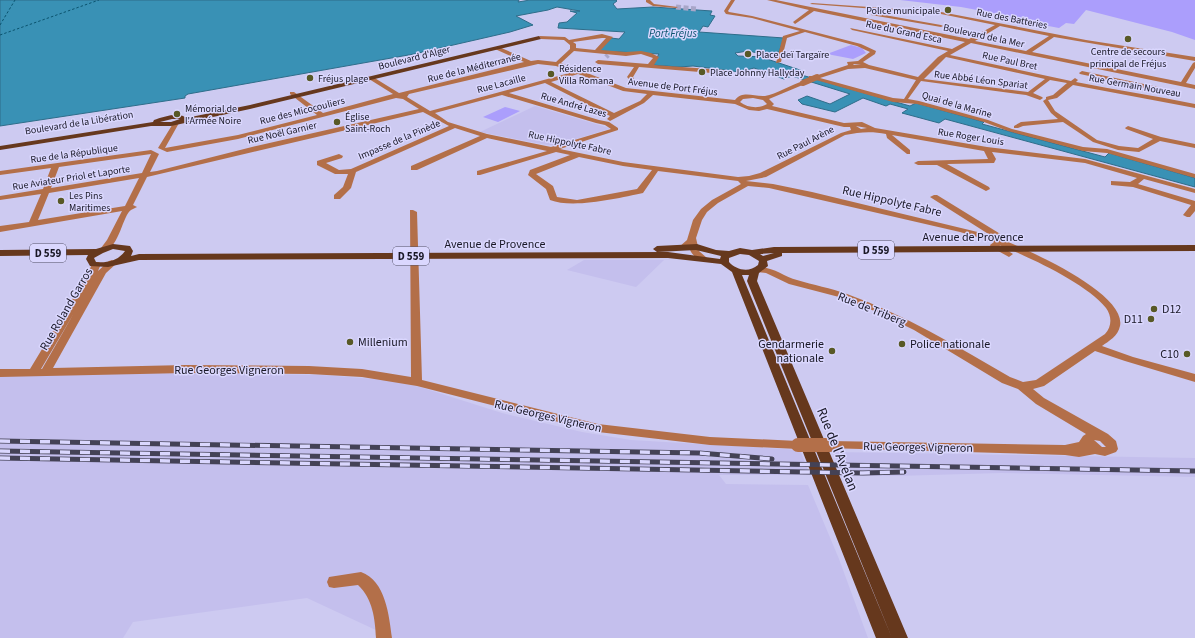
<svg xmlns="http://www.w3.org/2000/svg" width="1195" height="638" viewBox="0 0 1195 638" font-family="'Source Sans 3',sans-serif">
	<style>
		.built { fill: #c4bfed }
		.green { fill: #ab9efc }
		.water { fill: #3991b5; stroke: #2f6d8a }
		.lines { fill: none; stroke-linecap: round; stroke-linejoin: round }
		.ferry { stroke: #0a536e; stroke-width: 1; stroke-dasharray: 2.5 2; stroke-linecap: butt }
		.minor-tunnel { stroke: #a9a6c8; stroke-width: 5; stroke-dasharray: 5 2.5; stroke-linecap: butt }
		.minor { fill: #b36f49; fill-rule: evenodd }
		.major { fill: #66381d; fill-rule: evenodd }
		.rail-casing { stroke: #444256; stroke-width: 5 }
		.rail { stroke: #dad7fe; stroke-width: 3.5; stroke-dasharray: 10; stroke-linecap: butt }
		.minor-bridge-far1 { stroke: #b36f49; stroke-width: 6 }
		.minor-bridge { stroke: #b36f49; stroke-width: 14 }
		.poi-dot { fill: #585926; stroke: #dad7fe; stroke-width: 1.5 }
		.labels { text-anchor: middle; stroke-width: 3; stroke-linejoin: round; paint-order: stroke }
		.far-poi-label { font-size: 10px; fill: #191826; stroke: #dad7fe; text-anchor: start }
		.far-street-label { font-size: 10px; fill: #191826; stroke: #dad7fe }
		.far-water-label { font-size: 11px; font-style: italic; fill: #0a536e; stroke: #dad7fe }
		.shield { fill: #dad7fe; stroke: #535167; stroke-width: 1 }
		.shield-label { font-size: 11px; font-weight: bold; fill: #191826 }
		.street-label { font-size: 12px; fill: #191826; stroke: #dad7fe }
		.poi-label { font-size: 12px; fill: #191826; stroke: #dad7fe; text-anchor: start }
		.near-street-label { font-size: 14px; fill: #191826; stroke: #dad7fe }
	</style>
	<rect width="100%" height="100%" fill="#cdcaf1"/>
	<g class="built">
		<polygon points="535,106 609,128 609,129 556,145 547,145 480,132"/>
		<polygon points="584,260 664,260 636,287 567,270"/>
		<polygon points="136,373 322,375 387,380 420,387 502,413 582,432 631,440 800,450 810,475 719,475 726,484 808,485 839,559 868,638 393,638 307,598 133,622 123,638 0,638 0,376"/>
		<polygon points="833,452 1195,458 1195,477 1001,473 895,476 843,475"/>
	</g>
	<g class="green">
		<polygon points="900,0 1195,0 1195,40 1172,32 1086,10 1074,24 1066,23 1059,28 1002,17 1004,15 961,7"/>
		<polygon points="851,45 862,48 866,53 853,59 827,54"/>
		<polygon points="505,107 520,111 498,122 483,117"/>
	</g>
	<polygon class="water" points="0,0 519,0 518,2 530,0 616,0 617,1 613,4 617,9 653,7 712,11 710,15 715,16 708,27 703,26 699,32 784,38 779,52 770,53 768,55 748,51 735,53 738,56 768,57 767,59 803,71 798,74 910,106 916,103 984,122 982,124 1105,157 1109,153 1195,178 1195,187 945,119 939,123 902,113 908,109 890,104 886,106 863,98 835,112 802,104 798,100 807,96 830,104 850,94 792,76 784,79 754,68 740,72 693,66 679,67 652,65 659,54 599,51 611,38 619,39 625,32 558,28 559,23 567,22 577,13 570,11 580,11 557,7 548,10 516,16 533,25 510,32 414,54 188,94 185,96 185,98 0,126"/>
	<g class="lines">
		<g class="ferry">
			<polyline points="0,25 15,0"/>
			<polyline points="0,35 99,0"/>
		</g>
		<g class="minor-tunnel">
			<polyline points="676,7 697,9"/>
			<polyline points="606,57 608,55"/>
		</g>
		<g class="minor">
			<polygon points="646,0 650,0 654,4 678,7 676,8 653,6 646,2"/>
			<path d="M731 0H735L728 11 729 12 752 16 861 44 876 51 875 54 863 62 869 65 918 77 938 57 948 51 852 30 850 28 952 49 965 42 814 11 795 24 793 22 809 10 767 0H776L969 39 995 25 941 14 810 4 812 3 941 12 1086 40 1195 57V61L1054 37 1032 52 1181 82 1193 63 1195 62V68L1186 83 1195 85V89L971 43 950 55 1071 81 1075 78 1078 80 1076 82C1116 90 1156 96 1195 104V108L1073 85 1057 98 1048 100 1055 111 1097 140 1119 146 1138 148 1153 139 1126 129 1125 128 1128 126 1161 137 1195 144V148L1160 141 1139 152 1118 150 1093 142 1063 122 1023 126 1018 128H1014V126L1021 122 1058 119 1051 113 1043 101 1046 99V97L1053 95 1067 83 1050 80 1033 93 1042 97 1043 98 1040 100 1026 95 921 81 908 99 919 101 988 120 1012 129 1083 147 1107 149 1195 174V178L1107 153 1083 151 1008 131 984 122 917 104 893 102 809 78V76H815L848 65 847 62 858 61 870 52 857 46 805 32 787 38 781 62 776 63 783 36 800 31 752 18 726 14 724 11ZM1000 26 1049 36 1026 51 975 41ZM946 57 1045 79 1028 92 924 79ZM853 64 861 65H854ZM865 68 916 80 904 99 893 98 820 78 848 69Z"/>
			<polygon points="873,13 941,25 943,26 941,27 871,15"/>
			<path d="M602 34 613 37 601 50 626 52 641 51 651 53 659 57 654 65 724 70 727 72 724 74 639 67 633 77 634 79 631 81 627 77 634 67 598 64 595 62 598 60 648 64 653 58 641 54 626 56 574 51 561 63 626 88 735 100C743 90 754 97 765 96 776 94 791 85 803 81L805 82V84L769 99 774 104 772 106 844 123 862 122 875 128 987 147 1085 159 1195 189V193L1144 179 1138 184 1195 201V211L1190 217H1187L1183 215 1191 205 1133 187 1111 185V181L1130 182 1137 178 1085 163 992 152 996 159 994 163 947 164 989 187 990 189 986 191 937 165H918L914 163 918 161 988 159 984 151 892 135 910 150V154H907L887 138 886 134C872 131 859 132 845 135L766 177 746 181 773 184 812 192 990 235 930 197 934 195H937L1002 235 1003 237 1001 239C1026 249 1127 293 1120 326 1118 336 1109 341 1102 346L1133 357 1195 374V382L1125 361 1095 351 1044 386 1033 389 1044 398 1108 434 1116 441 1118 449 1116 452 1105 456 1095 454 1079 457 1065 455 826 448 824 445 826 442 830 441 1065 445 1079 442 1083 436 1086 434 1036 404 1018 389 1002 383 914 330 877 312 839 297 789 284 766 273 757 272 755 270 757 268C771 265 784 277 797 280 813 285 831 288 847 294 905 315 957 346 1010 377L1023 382 1036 380 1105 334C1112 327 1112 316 1106 308 1086 283 1029 257 999 245L1013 254 1009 257 991 247 990 245 994 242 990 241 960 232 769 188 748 186 718 203 707 212 702 220 696 238 699 251 707 258 703 261C696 259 691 254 689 247L683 250 679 247 687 240 693 220 701 209 712 200 741 184 738 181 658 171 643 193C619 198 573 209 550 200L546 189 528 175 530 170 570 155 556 152 480 175H477V171L547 151 487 138 417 170H411V166L480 136 455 128 356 172 351 188 340 199H334V195L343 187 348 174H335L317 165V161L339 154 343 156 342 158 326 163 339 170 351 169 449 126 423 112 147 177 133 205 137 207C135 208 133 209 131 210 123 215 119 247 105 251L101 248 107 240 122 211 0 232V226L29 222 41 194 0 200V196L43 189 51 168 0 175V171L151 150 159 154 150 172 157 171 252 147 419 109 403 99 396 98 238 139 167 152 158 148 174 122 179 123 165 148 238 135 317 115 290 94V92H294L323 113 393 94 369 79V77H373L399 93 524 62 495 49V47H499L531 61 538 60 556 62 570 49V45L564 40 541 39 539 36 565 37 569 40ZM602 38H606L595 50 576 48V44L573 42ZM538 64 556 66 573 72 430 111 407 97 409 94ZM578 74 623 91 647 94 640 101 614 113 551 82ZM545 83 610 116 607 119 610 121 644 103 653 95 735 104 749 110 759 111 767 109 844 127H850L851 130 841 133 760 173 749 176 738 177 623 162 560 149 618 130V128L609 122 599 120 509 93ZM502 95 596 123 605 125 611 129 551 147 487 134 448 122 435 113ZM753 98 763 100 767 104C759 109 748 108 740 102L743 99ZM856 126 867 128 861 129ZM151 154 142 173 51 188 59 167ZM579 157 623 166 652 170 637 189 577 200 557 197 553 186 536 174ZM139 178 125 206 38 220 49 193ZM1094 440 1100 441 1106 447H1102Z"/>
			<polygon points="1082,71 1158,87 1161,89 1158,91 1080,74 1079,73"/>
			<path d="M410 210H413L417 212 422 380 598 424 710 437 798 441 802 442 804 445 802 448 798 449 710 445 598 432 417 386 362 377 309 374 186 373 0 377V369H30L88 273 93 262H99L101 264 98 271 109 261 112 260 117 263 106 273 53 368 186 365 309 366 362 369 411 377ZM74 313 42 369H41Z"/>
			<path d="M361 572C386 581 389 616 392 638H376C375 619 373 599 358 585L334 588 329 587 327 582 329 577Z"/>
		</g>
		<g class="major">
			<path d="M539 36 541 39 250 109 171 126H151L0 150V146L153 122 154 120C163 117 179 111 186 118L250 105ZM172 119H180L171 122H160Z"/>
			<path d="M113 244 130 246 133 251 131 256 139 254 668 252 720 259 721 256 696 250 657 252 653 249 657 246 697 244 716 250 729 251 740 248 752 250 774 247 1195 245V251L782 253V256L767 261 768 266 759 273 757 281 908 638H892L747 281 749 275H742L892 638H876L732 272 721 264 668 258 139 260 108 267 90 266 86 259 88 255 0 256V250L96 249ZM113 249 125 251C118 261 107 263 96 262L94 258 103 253ZM774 253 763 256 760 254ZM740 254 749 255 759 261 758 265C749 273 736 270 729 262V258Z"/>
		</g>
		<g class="rail-casing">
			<g id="rail">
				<polyline points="0,441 699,453 772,459"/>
				<polyline points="0,451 1195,471"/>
				<polyline points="0,458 863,473 904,472"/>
			</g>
		</g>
		<use href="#rail" class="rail"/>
		<polyline class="minor-bridge-far1" points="803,83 817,77"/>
		<polyline class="minor-bridge" points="798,445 830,445"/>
	</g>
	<g class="poi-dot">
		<circle cx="948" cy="10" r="4"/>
		<circle cx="1128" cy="39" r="4"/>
		<circle cx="748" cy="54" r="4"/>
		<circle cx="702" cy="72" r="4"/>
		<circle cx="551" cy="74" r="4"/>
		<circle cx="310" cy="78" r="4"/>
		<circle cx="177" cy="114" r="4"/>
		<circle cx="337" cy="122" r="4"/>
		<circle cx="61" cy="201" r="4"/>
		<circle cx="1154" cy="309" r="4"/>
		<circle cx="1151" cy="319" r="4"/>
		<circle cx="350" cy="342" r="4"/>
		<circle cx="902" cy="344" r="4"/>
		<circle cx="832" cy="351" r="4"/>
		<circle cx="1187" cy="354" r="4"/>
	</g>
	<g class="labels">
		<g class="far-poi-label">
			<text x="940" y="14" text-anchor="end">Police municipale</text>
			<text x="1128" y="55" text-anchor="middle">Centre de secours<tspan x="1128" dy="12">principal de Fréjus</tspan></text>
			<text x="756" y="58">Place deï Targaïre</text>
			<text x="559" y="72">Résidence<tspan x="559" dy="12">Villa Romana</tspan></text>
			<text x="710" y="76">Place Johnny Hallyday</text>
			<text x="318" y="82">Fréjus plage</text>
			<text x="185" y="112">Mémorial de<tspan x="185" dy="12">l'Armée Noire</tspan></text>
			<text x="345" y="120">Église<tspan x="345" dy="12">Saint-Roch</tspan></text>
			<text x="69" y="199">Les Pins<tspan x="69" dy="12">Maritimes</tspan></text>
		</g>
		<g class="far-street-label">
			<text transform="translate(1012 18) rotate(11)" y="4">Rue des Batteries</text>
			<text transform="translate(904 31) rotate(12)" y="4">Rue du Grand Esca</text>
			<text transform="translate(984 35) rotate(12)" y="4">Boulevard de la Mer</text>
			<text transform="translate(414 57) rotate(-14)" y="4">Boulevard d'Alger</text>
			<text transform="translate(1010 60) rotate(12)" y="4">Rue Paul Bret</text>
			<text transform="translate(474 67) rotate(-14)" y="4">Rue de la Méditerranée</text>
			<text transform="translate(981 79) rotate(7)" y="4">Rue Abbé Léon Spariat</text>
			<text transform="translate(501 83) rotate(-15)" y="4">Rue Lacaille</text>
			<text transform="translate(1135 85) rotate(10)" y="4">Rue Germain Nouveau</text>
			<text transform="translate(673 86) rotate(7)" y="4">Avenue de Port Fréjus</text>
			<text transform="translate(574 104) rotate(16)" y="4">Rue André Lazes</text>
			<text transform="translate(957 104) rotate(16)" y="4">Quai de la Marine</text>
			<text transform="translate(302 110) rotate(-14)" y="4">Rue des Micocouliers</text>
			<text transform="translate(79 122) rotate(-9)" y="4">Boulevard de la Libération</text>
			<text transform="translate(282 132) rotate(-13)" y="4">Rue Noël Garnier</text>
			<text transform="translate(971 136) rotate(9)" y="4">Rue Roger Louis</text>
			<text transform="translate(399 139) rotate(-23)" y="4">Impasse de la Pinède</text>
			<text transform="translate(570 142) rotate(12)" y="4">Rue Hippolyte Fabre</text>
			<text transform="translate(805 142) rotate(-27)" y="4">Rue Paul Arène</text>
			<text transform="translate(74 153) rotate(-8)" y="4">Rue de la République</text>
			<text transform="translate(71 177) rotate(-9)" y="4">Rue Aviateur Priol et Laporte</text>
		</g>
		<g class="far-water-label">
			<text x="673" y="37">Port Fréjus</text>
		</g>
		<g class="shield">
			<rect x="858" y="241" width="36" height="18" rx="3"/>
			<rect x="30" y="244" width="36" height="18" rx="3"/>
			<rect x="393" y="247" width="36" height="18" rx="3"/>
		</g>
		<g class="shield-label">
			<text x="876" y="254">D 559</text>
			<text x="48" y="257">D 559</text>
			<text x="411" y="260">D 559</text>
		</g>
		<g class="street-label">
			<text transform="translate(892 201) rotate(13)" y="4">Rue Hippolyte Fabre</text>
			<text x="973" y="241">Avenue de Provence</text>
			<text x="495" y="248">Avenue de Provence</text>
			<text transform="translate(66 309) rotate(-60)" y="4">Rue Roland Garros</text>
			<text transform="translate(872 309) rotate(22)" y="4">Rue de Triberg</text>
			<text x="229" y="374">Rue Georges Vigneron</text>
			<text transform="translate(548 416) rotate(13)" y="4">Rue Georges Vigneron</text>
			<text transform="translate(918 447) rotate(1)" y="4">Rue Georges Vigneron</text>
		</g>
		<g class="poi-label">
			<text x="1162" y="313">D12</text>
			<text x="1143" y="323" text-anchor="end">D11</text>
			<text x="358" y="346">Millenium</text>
			<text x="824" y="348" text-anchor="end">Gendarmerie<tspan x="824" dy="14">nationale</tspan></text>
			<text x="910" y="348">Police nationale</text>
			<text x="1179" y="358" text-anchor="end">C10</text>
		</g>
		<g class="near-street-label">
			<text transform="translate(838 449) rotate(68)" y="5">Rue de l'Avelan</text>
		</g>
	</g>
</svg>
